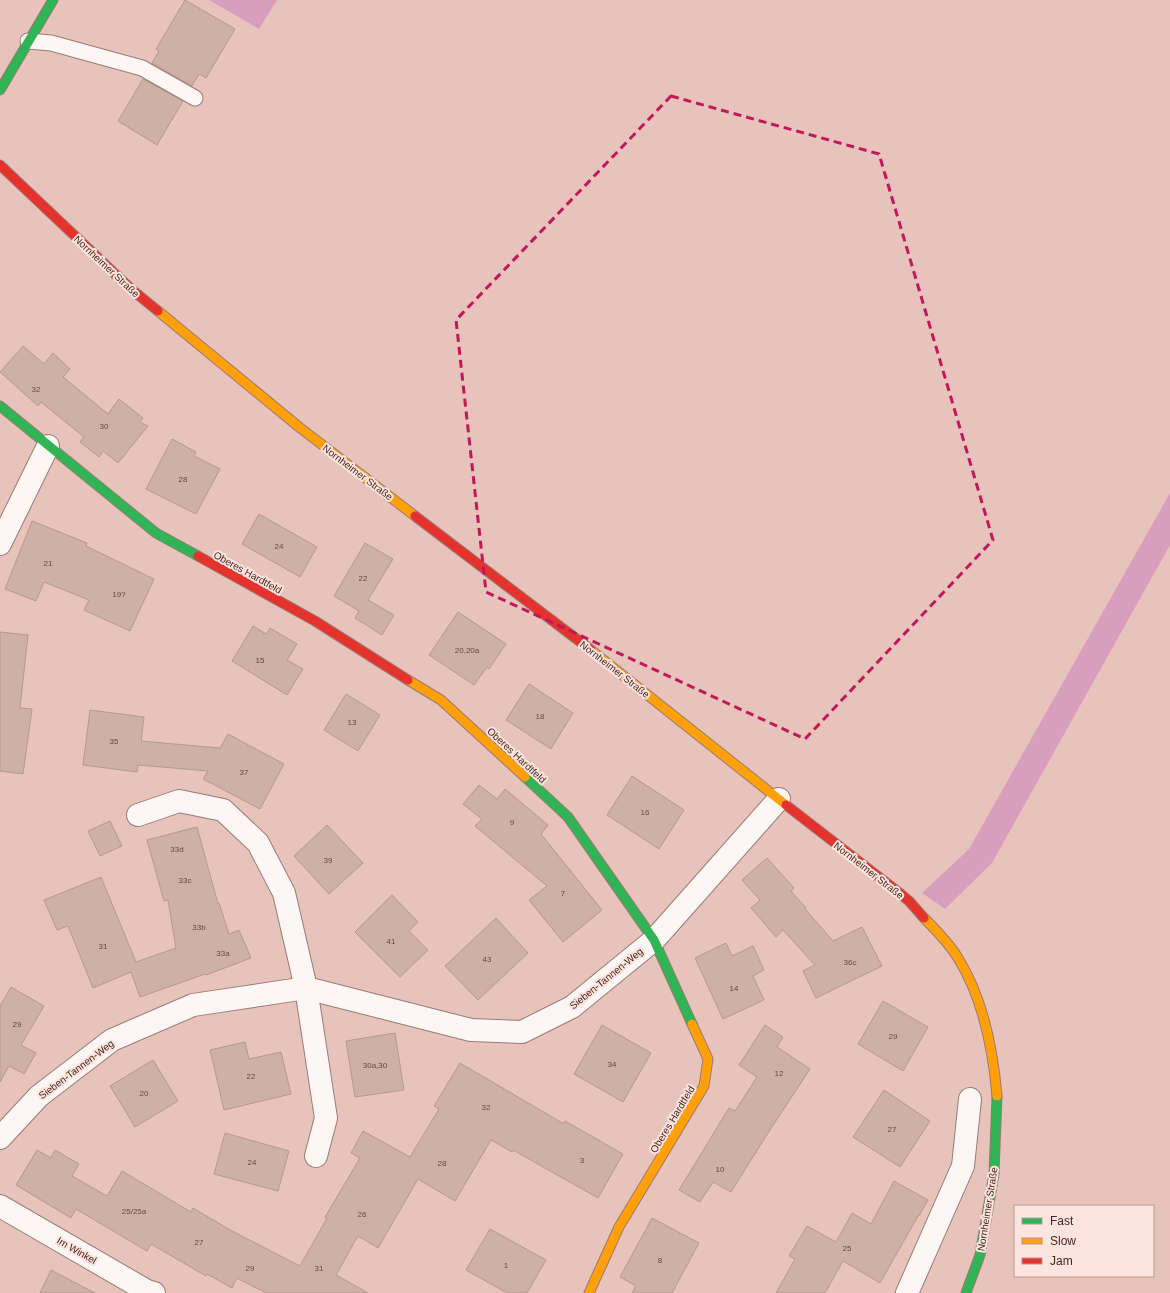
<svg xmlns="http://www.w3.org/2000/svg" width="1170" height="1293" viewBox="0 0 1170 1293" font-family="Arial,sans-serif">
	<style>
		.green { fill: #d89ebe }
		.building { fill: #ceb0a4; stroke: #b6998d }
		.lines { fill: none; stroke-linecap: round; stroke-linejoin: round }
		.lane-casing { stroke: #997b75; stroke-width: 17 }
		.street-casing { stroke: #997b75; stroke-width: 24 }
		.fast-casing { stroke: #997b75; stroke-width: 11 }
		.slow-casing { stroke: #997b75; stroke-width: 11 }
		.jam-casing { stroke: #997b75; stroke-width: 11 }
		.lane { stroke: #fcf6f5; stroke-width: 15 }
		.street { stroke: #fcf6f5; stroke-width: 22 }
		.fast { stroke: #30b455; stroke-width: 9 }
		.slow { stroke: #ff9f0a; stroke-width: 9 }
		.jam { stroke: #e5322d; stroke-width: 9 }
		.marked { fill: none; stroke: #c2185b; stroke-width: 3; stroke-dasharray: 8 5; stroke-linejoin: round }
		.labels { text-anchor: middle; stroke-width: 4; stroke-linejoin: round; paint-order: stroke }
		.number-label { font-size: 8px; fill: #684840 }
		.street-label { font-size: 10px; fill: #46261f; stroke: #fee4de }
	</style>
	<rect width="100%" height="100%" fill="#e8c3bb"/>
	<g class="green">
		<polygon points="209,0 277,0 259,29"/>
		<polygon points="1170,493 1170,545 992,863 945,909 922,893 969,849"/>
	</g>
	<g class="building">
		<polygon points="185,0 235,29 206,78 199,74 192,86 152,63 159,51 156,49"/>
		<polygon points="143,79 183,101 157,145 118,121"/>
		<polygon points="23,346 44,364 53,353 70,369 63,377 108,414 119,399 143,418 140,422 148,426 118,463 103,451 99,457 80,442 84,437 41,402 38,406 0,372"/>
		<polygon points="172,439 196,452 194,456 220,469 196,514 146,489"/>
		<polygon points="259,514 317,547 300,577 242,544"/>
		<polygon points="32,521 87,543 86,546 154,579 130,631 84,610 89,600 44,582 36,601 5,589"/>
		<polygon points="365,543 393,559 368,600 394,615 382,635 355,618 359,611 334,596"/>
		<polygon points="458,612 506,644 489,669 487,667 474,685 429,655"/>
		<polygon points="253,626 266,634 270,628 297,644 287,660 303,669 287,695 232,661"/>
		<polygon points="0,632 28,635 20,708 32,709 23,774 0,771"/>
		<polygon points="529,684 573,713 551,749 506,720"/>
		<polygon points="346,694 380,715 358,751 324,730"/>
		<polygon points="90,710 144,717 141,741 220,748 228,734 284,764 260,809 203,779 208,771 138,765 137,772 83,765"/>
		<polygon points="632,776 684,810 659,849 607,815"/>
		<polygon points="479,785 497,799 505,789 548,825 541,834 602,910 563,942 529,900 547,886 475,826 482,819 463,804"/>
		<polygon points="110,821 122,846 100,856 88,831"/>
		<polygon points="327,825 363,863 329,894 294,856"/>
		<polygon points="197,827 218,904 219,903 229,934 239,930 251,958 206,975 205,974 140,997 131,972 93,988 68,926 57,930 44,900 101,877 136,962 176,948 168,900 164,901 147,840"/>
		<polygon points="767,858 794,888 791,891 806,908 805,909 833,941 862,927 882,966 816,998 803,971 815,965 783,930 776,937 751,908 760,900 742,880"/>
		<polygon points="392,895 418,922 409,931 428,950 400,977 355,932"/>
		<polygon points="496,918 528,953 478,1000 445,966"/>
		<polygon points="726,943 732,956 753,946 764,970 753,976 764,1000 723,1019 695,958"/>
		<polygon points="11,987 44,1006 21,1045 36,1053 24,1074 9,1066 0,1082 0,1006"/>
		<polygon points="883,1001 928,1027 903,1071 858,1044"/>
		<polygon points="602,1025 651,1053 623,1102 574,1074"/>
		<polygon points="765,1025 783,1037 777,1047 810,1069 768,1133 731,1192 713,1182 700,1202 679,1190 729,1108 735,1111 757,1077 739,1065"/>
		<polygon points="395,1033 404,1090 355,1097 346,1041"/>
		<polygon points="245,1042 249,1059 281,1052 291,1094 224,1110 210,1050"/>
		<polygon points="153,1060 178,1101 135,1127 110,1086"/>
		<polygon points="460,1063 564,1124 565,1121 623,1154 598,1198 513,1150 512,1152 491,1140 455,1201 418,1179 378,1248 358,1236 336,1275 368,1293 266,1293 237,1278 232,1288 207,1274 206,1276 151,1244 147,1251 76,1209 71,1218 16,1185 37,1150 51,1158 55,1150 79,1164 72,1176 107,1196 122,1171 191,1212 193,1208 232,1231 300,1266 327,1218 325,1217 360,1158 351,1153 363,1131 410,1157 439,1109 434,1106"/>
		<polygon points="884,1090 930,1121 900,1167 853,1137"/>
		<polygon points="225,1133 289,1151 278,1191 214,1174"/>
		<polygon points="894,1181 928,1200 919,1216 918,1216 880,1283 843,1261 825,1293 776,1293 795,1259 789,1256 807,1226 836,1242 852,1213 871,1224"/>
		<polygon points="652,1218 699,1243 672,1293 632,1293 636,1286 620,1277"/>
		<polygon points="490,1229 546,1260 527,1293 507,1293 466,1270"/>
		<polygon points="51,1270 95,1293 40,1293"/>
	</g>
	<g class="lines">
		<g class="lane-casing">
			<polyline id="lane" points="28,41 51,43 142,68 195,98"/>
		</g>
		<g class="street-casing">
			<g id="street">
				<polyline points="0,544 48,446"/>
				<polyline points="138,815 179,801 223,810 258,843 284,893 306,988 326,1118 316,1156"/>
				<polyline points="0,1138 39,1096 112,1040 193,1005 306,988 471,1030 522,1032 572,1007 654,940 779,799"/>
				<polyline points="0,1206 147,1291 154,1293"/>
				<polyline points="907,1293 963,1166 970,1099"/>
			</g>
		</g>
		<g class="fast-casing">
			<g id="fast">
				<polyline points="0,90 53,0"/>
				<polyline points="0,406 156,533 198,556"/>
				<polyline points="525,777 568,817 654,940 692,1024"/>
				<polyline points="966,1293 980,1255 994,1174 997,1096"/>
			</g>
		</g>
		<g class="slow-casing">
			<g id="slow">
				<polyline points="158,311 299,427 415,516"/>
				<polyline points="591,650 786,805"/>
				<polyline points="408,680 441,700 525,777"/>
				<path d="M924 918C936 930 949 943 958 958 983 998 993 1049 997 1096"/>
				<polyline points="589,1293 619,1227 704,1086 708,1059 692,1024"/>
			</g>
		</g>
		<g class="jam-casing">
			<g id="jam">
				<polyline points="0,165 131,289 158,311"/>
				<polyline points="415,516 591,650"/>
				<polyline points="198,556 315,621 408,680"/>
				<polyline points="786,805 897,891 909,901 924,918"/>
			</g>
		</g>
		<use href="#lane" class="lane"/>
		<use href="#street" class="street"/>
		<use href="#fast" class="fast"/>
		<use href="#slow" class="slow"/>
		<use href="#jam" class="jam"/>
	</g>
	<path class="marked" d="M671 96 879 154 993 540 805 739 486 592 456 320Z"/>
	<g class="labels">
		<g class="number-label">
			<text x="36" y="392">32</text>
			<text x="104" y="429">30</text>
			<text x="183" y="482">28</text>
			<text x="279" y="549">24</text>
			<text x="48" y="566">21</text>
			<text x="363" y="581">22</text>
			<text x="119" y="597">19?</text>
			<text x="467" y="653">20,20a</text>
			<text x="260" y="663">15</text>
			<text x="540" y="719">18</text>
			<text x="352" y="725">13</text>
			<text x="114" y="744">35</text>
			<text x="244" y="775">37</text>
			<text x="645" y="815">16</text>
			<text x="512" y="825">9</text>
			<text x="177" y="852">33d</text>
			<text x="328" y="863">39</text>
			<text x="185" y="883">33c</text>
			<text x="563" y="896">7</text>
			<text x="199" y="930">33b</text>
			<text x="391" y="944">41</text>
			<text x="103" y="949">31</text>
			<text x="223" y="956">33a</text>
			<text x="487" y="962">43</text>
			<text x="850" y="965">36c</text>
			<text x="734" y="991">14</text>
			<text x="17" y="1027">29</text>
			<text x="893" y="1039">29</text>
			<text x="612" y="1067">34</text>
			<text x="375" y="1068">30a,30</text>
			<text x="779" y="1076">12</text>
			<text x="251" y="1079">22</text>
			<text x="144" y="1096">20</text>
			<text x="486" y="1110">32</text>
			<text x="892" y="1132">27</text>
			<text x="582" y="1163">3</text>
			<text x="252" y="1165">24</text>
			<text x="442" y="1166">28</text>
			<text x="720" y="1172">10</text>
			<text x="134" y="1214">25/25a</text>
			<text x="362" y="1217">26</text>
			<text x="199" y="1245">27</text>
			<text x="847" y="1251">25</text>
			<text x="660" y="1263">8</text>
			<text x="506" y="1268">1</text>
			<text x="250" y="1271">29</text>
			<text x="319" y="1271">31</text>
		</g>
		<g class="street-label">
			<text transform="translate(107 266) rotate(43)" y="4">Nornheimer Straße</text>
			<text transform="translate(358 472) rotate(37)" y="4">Nornheimer Straße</text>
			<text transform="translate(248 572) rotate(29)" y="4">Oberes Hardtfeld</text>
			<text transform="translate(615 669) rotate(38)" y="4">Nornheimer Straße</text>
			<text transform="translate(517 755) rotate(43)" y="4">Oberes Hardtfeld</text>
			<text transform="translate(869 870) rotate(38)" y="4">Nornheimer Straße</text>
			<text transform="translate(606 978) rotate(-39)" y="4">Sieben-Tannen-Weg</text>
			<text transform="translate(76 1069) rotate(-37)" y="4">Sieben-Tannen-Weg</text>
			<text transform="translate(672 1119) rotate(-59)" y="4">Oberes Hardtfeld</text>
			<text transform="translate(987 1209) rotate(-81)" y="4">Nornheimer Straße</text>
			<text transform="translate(77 1250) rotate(30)" y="4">Im Winkel</text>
		</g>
	</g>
	<rect x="1014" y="1205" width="140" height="72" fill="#fee4de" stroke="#b49892"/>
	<rect x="1022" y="1218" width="20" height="6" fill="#30b455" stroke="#b49892"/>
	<text x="1050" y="1225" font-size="12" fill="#46261f">Fast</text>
	<rect x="1022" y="1238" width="20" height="6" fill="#ff9f0a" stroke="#b49892"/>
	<text x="1050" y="1245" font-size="12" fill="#46261f">Slow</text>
	<rect x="1022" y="1258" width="20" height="6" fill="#e5322d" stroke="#b49892"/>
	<text x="1050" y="1265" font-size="12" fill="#46261f">Jam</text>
</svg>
